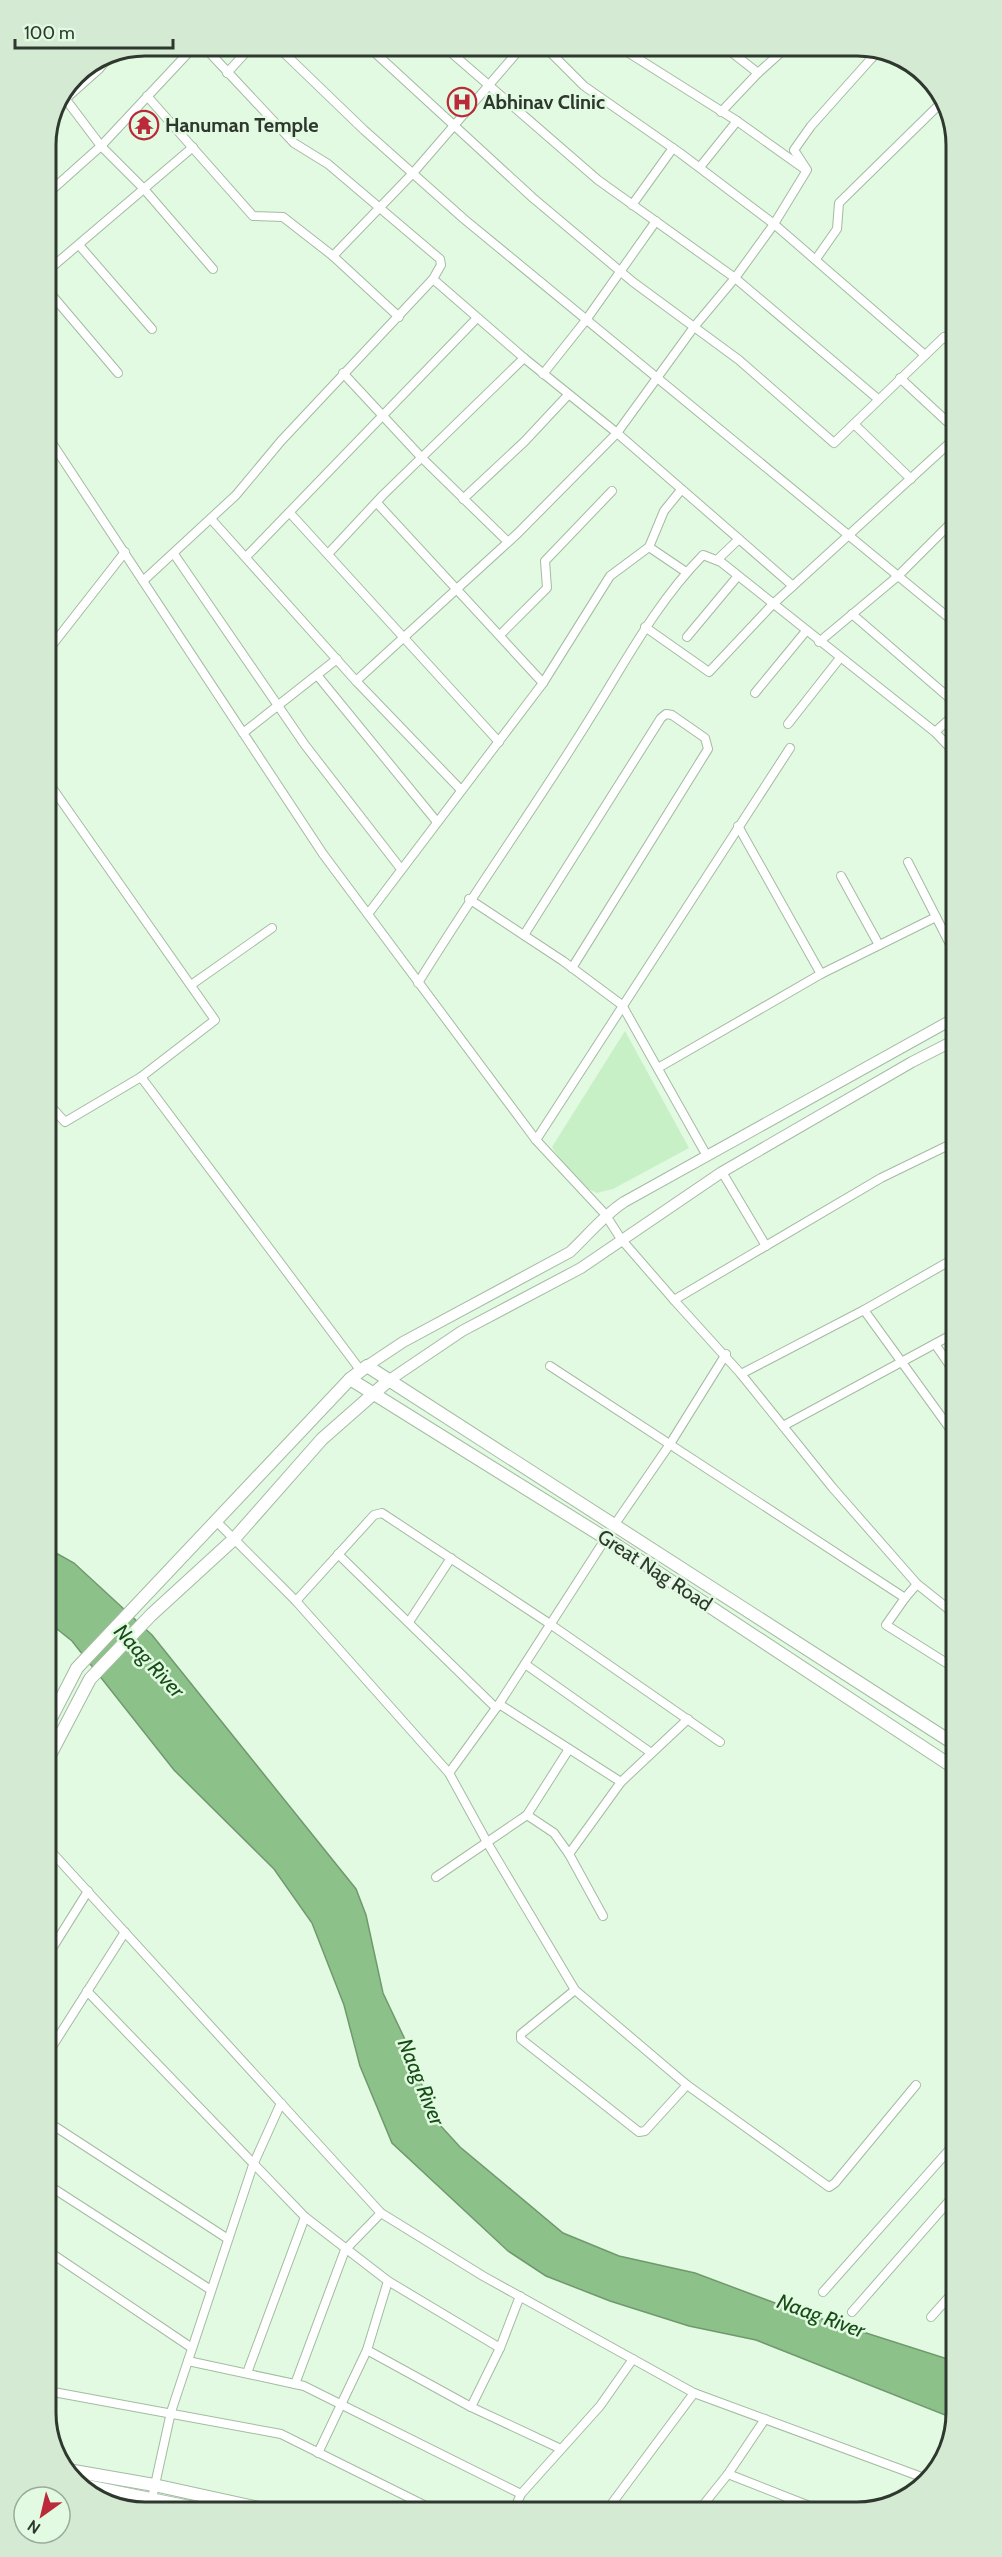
<svg xmlns="http://www.w3.org/2000/svg" width="1002" height="2557" viewBox="0 0 1002 2557" font-family="Cabin,sans-serif">
	<style>
		.green { fill: #c8f0c6 }
		.water { fill: #8cc28a; stroke: #70996e; stroke-width: 1.5 }
		.lines { fill: none; stroke-linecap: round; stroke-linejoin: round }
		.minor-casing { stroke: #a4bba2; stroke-width: 10 }
		.tertiary-casing { stroke: #a4bba2; stroke-width: 12 }
		.secondary-casing { stroke: #a4bba2; stroke-width: 14 }
		.minor { stroke: #fff; stroke-width: 8 }
		.tertiary { stroke: #fff; stroke-width: 10 }
		.secondary { stroke: #fff; stroke-width: 12 }
		.labels { text-anchor: middle; stroke-width: 5; stroke-linejoin: round; paint-order: stroke }
		.poi-label { font-size: 20px; font-weight: bold; fill: #2e382e; stroke: #e2fae1; text-anchor: start }
		.street-label { font-size: 20px; fill: #2e382e; stroke: #e2fae1 }
		.water-label { font-size: 21px; font-style: italic; fill: #164d17; stroke: #e2fae1 }
		.rim { fill: none; stroke: #2e382e; stroke-width: 3 }
	</style>
	<rect width="100%" height="100%" fill="#e2fae1"/>
	<polygon class="green" points="625,1031 689,1148 613,1189 597,1193 575,1183 552,1147"/>
	<polygon class="water" points="47,1548 74,1563 152,1635 356,1889 366,1915 383,1993 418,2067 428,2112 460,2147 563,2233 619,2256 695,2273 791,2309 957,2362 955,2419 756,2340 689,2326 610,2301 546,2276 508,2251 392,2143 360,2066 344,2005 312,1923 274,1869 174,1770 72,1641 47,1621"/>
	<g class="lines">
		<g class="minor-casing">
			<g id="minor">
				<polyline points="860,45 872,58"/>
				<polyline points="725,47 758,73 788,46"/>
				<polyline points="546,48 584,86 680,153 774,224 925,355"/>
				<polyline points="621,48 737,121 803,168"/>
				<polyline points="447,49 598,180 735,278 878,399"/>
				<polyline points="372,50 533,198 633,282 739,360 834,443 944,337 954,346"/>
				<polyline points="208,51 294,143 328,164 440,259 441,265 433,279"/>
				<polyline points="282,51 364,130 464,219 954,622"/>
				<polyline points="227,73 247,51"/>
				<polyline points="147,96 253,216 283,217 333,256 413,173 520,49"/>
				<polyline points="64,97 101,146 144,189 213,269"/>
				<polyline points="62,102 99,69 113,52"/>
				<polyline points="721,112 758,73"/>
				<polyline points="700,167 737,121"/>
				<polyline points="45,196 101,146 189,52"/>
				<polyline points="632,205 673,148"/>
				<polyline points="79,245 152,329"/>
				<polyline points="333,256 399,317"/>
				<polyline points="816,259 837,229 839,203 943,101"/>
				<polyline points="45,273 193,147"/>
				<polyline points="45,287 118,373"/>
				<polyline points="343,373 422,458 508,542"/>
				<polyline points="543,374 586,320 656,221"/>
				<polyline points="900,378 954,428"/>
				<polyline points="854,424 911,479"/>
				<polyline points="46,434 323,854 536,1140 605,1214 621,1239 674,1300"/>
				<polyline points="463,499 525,441 568,395"/>
				<polyline points="377,503 543,683"/>
				<polyline points="290,513 499,742"/>
				<polyline points="211,519 356,681 461,790"/>
				<polyline points="649,547 686,572"/>
				<polyline points="174,554 305,745 401,869"/>
				<polyline points="328,554 383,495 524,358"/>
				<polyline points="246,557 477,318"/>
				<polyline points="717,560 739,539"/>
				<polyline points="143,581 236,495 281,441 433,279 524,358 617,433 793,586"/>
				<polyline points="852,614 954,702"/>
				<polyline points="645,627 709,672 772,605 954,439"/>
				<polyline points="501,634 547,588 545,561 612,491"/>
				<polyline points="687,637 737,577"/>
				<polyline points="819,642 898,576 954,520"/>
				<polyline points="46,653 125,552"/>
				<polyline points="317,675 437,822"/>
				<polyline points="356,681 517,534 617,433 694,327 735,278 774,224 807,170 794,150 811,126 878,51"/>
				<polyline points="755,693 806,631"/>
				<polyline points="788,724 840,658"/>
				<polyline points="935,732 954,715"/>
				<polyline points="243,733 337,659"/>
				<polyline points="46,779 215,1020 141,1077 65,1122 47,1102"/>
				<polyline points="738,826 821,974"/>
				<polyline points="908,862 955,954"/>
				<polyline points="841,876 879,945"/>
				<polyline points="469,899 563,961 622,1005 707,1156"/>
				<polyline points="368,914 543,683 610,576 649,547 664,511 681,490"/>
				<polyline points="524,935 661,718 666,714 672,715 705,738 708,749 572,968"/>
				<path d="M418 983C474 892 536 806 592 715 627 659 657 602 703 555L721 562 935 732 954 752"/>
				<polyline points="191,985 272,928"/>
				<polyline points="658,1068 821,974 936,917"/>
				<polyline points="141,1077 361,1371"/>
				<polyline points="536,1140 790,748"/>
				<polyline points="722,1172 766,1246"/>
				<polyline points="864,1310 955,1258"/>
				<polyline points="935,1344 955,1373"/>
				<polyline points="550,1366 905,1598 886,1625 956,1669"/>
				<polyline points="741,1374 674,1300 881,1178 955,1142"/>
				<polyline points="783,1426 955,1333"/>
				<polyline points="956,1437 864,1310 741,1374 832,1487 917,1584 956,1615"/>
				<polyline points="217,1522 296,1601 449,1773 488,1844 575,1990 687,2085 829,2187 835,2183 916,2085"/>
				<polyline points="615,1524 670,1444 726,1354"/>
				<polyline points="338,1554 496,1708"/>
				<polyline points="905,1598 917,1584"/>
				<polyline points="296,1601 374,1515 382,1513 550,1624 720,1742"/>
				<polyline points="409,1622 451,1558"/>
				<polyline points="525,1664 650,1752"/>
				<polyline points="499,1704 621,1782"/>
				<polyline points="449,1773 499,1704 606,1538"/>
				<polyline points="527,1815 569,1749"/>
				<polyline points="48,1848 381,2213 483,2276 694,2393 607,2510"/>
				<polyline points="569,1854 621,1782 688,1719"/>
				<polyline points="436,1877 527,1815 554,1833 569,1854 603,1916"/>
				<polyline points="48,1955 88,1891"/>
				<polyline points="575,1990 521,2034 521,2039 639,2132 645,2131 687,2085"/>
				<polyline points="87,1991 305,2217 388,2281 500,2348"/>
				<polyline points="48,2053 125,1932"/>
				<polyline points="48,2122 228,2239"/>
				<polyline points="48,2185 211,2290"/>
				<polyline points="48,2251 192,2348"/>
				<polyline points="823,2292 957,2141"/>
				<polyline points="852,2312 957,2192"/>
				<polyline points="931,2317 957,2288"/>
				<polyline points="367,2350 388,2281"/>
				<polyline points="188,2361 304,2386 521,2494"/>
				<polyline points="247,2373 305,2217"/>
				<polyline points="295,2384 345,2250 381,2213"/>
				<polyline points="48,2391 281,2434 434,2510"/>
				<polyline points="694,2393 927,2479"/>
				<polyline points="471,2407 500,2348 520,2296"/>
				<polyline points="318,2453 367,2350 471,2407 561,2449"/>
				<polyline points="728,2474 765,2419"/>
				<polyline points="700,2509 728,2474 817,2509"/>
				<polyline points="514,2510 521,2494 600,2406 633,2359"/>
				<polyline points="149,2512 171,2412 253,2165 281,2103"/>
			</g>
		</g>
		<g class="tertiary-casing">
			<g id="tertiary">
				<path d="M367 1366 403 1342 570 1252C588 1235 603 1216 624 1202L955 1018"/>
				<polyline points="388,1381 462,1331 581,1268 722,1172 912,1062 955,1040"/>
			</g>
		</g>
		<g class="secondary-casing">
			<g id="secondary">
				<polyline points="350,1379 618,1546 956,1769"/>
				<polyline points="47,1726 77,1668 350,1379 367,1366 956,1745"/>
				<polyline points="48,1759 90,1679 151,1615 234,1539 322,1439 388,1381"/>
				<polyline points="68,2470 154,2485 272,2511"/>
				<polyline points="77,2484 209,2511"/>
			</g>
		</g>
		<use href="#minor" class="minor"/>
		<use href="#tertiary" class="tertiary"/>
		<use href="#secondary" class="secondary"/>
	</g>
	<defs>
		<g id="hospital-ring" transform="scale(1.5)"><circle r="9.5" fill="#e2fae1" stroke="#bb2a38" stroke-width="1.5"/><path d="M-5-5h3v3.5h4V-5h3V5h-3V1.5h-4V5h-3Z" fill="#bb2a38"/></g>
		<g id="temple-ring" transform="scale(1.5)"><circle r="9.5" fill="#e2fae1" stroke="#bb2a38" stroke-width="1.5"/><path d="M0-6L5-2H3V0L6.5 2.5H4V6H1.5V3h-3V6H-4V2.5H-6.5L-3 0V-2H-5Z" fill="#bb2a38"/></g>
	</defs>
	<g fill-rule="evenodd">
		<use href="#hospital-ring" x="462" y="102"/>
		<use href="#temple-ring" x="144" y="125"/>
	</g>
	<g class="labels">
		<g class="poi-label">
			<text x="483" y="109">Abhinav Clinic</text>
			<text x="165" y="132">Hanuman Temple</text>
		</g>
		<g class="street-label">
			<text transform="translate(655 1570) rotate(33)" y="7">Great Nag Road</text>
		</g>
		<g class="water-label">
			<text transform="translate(149 1661) rotate(47)" y="7">Naag River</text>
			<text transform="translate(421 2082) rotate(68)" y="7">Naag River</text>
			<text transform="translate(821 2316) rotate(20)" y="7">Naag River</text>
		</g>
	</g>
	<path d="M0 0H1002V2557H0ZM145 56H857A89 89 0 0 1 946 145V2413A89 89 0 0 1 857 2502H145A89 89 0 0 1 56 2413V145A89 89 0 0 1 145 56Z" fill="#d4ead3" fill-rule="evenodd"/>
	<path class="rim" d="M145 56H857A89 89 0 0 1 946 145V2413A89 89 0 0 1 857 2502H145A89 89 0 0 1 56 2413V145A89 89 0 0 1 145 56Z"/>
	<g transform="translate(42 2515) rotate(214)"><circle r="28" fill="#e2fae1" stroke="#9aac99" stroke-width="1.5"/>
	<path d="M0-4.5L10 22L0 15L-10 22Z" fill="#bb2a38"/>
	<text y="-9" font-size="16" font-weight="bold" text-anchor="middle" fill="#2e382e">N</text>
	</g>
	<path d="M15 39v9h158v-9" fill="none" stroke="#2e382e" stroke-width="3"/>
	<text x="24" y="39" font-size="18" fill="#2e382e" stroke="#e2fae1" stroke-width="4.5" paint-order="stroke">100 m</text>
</svg>
